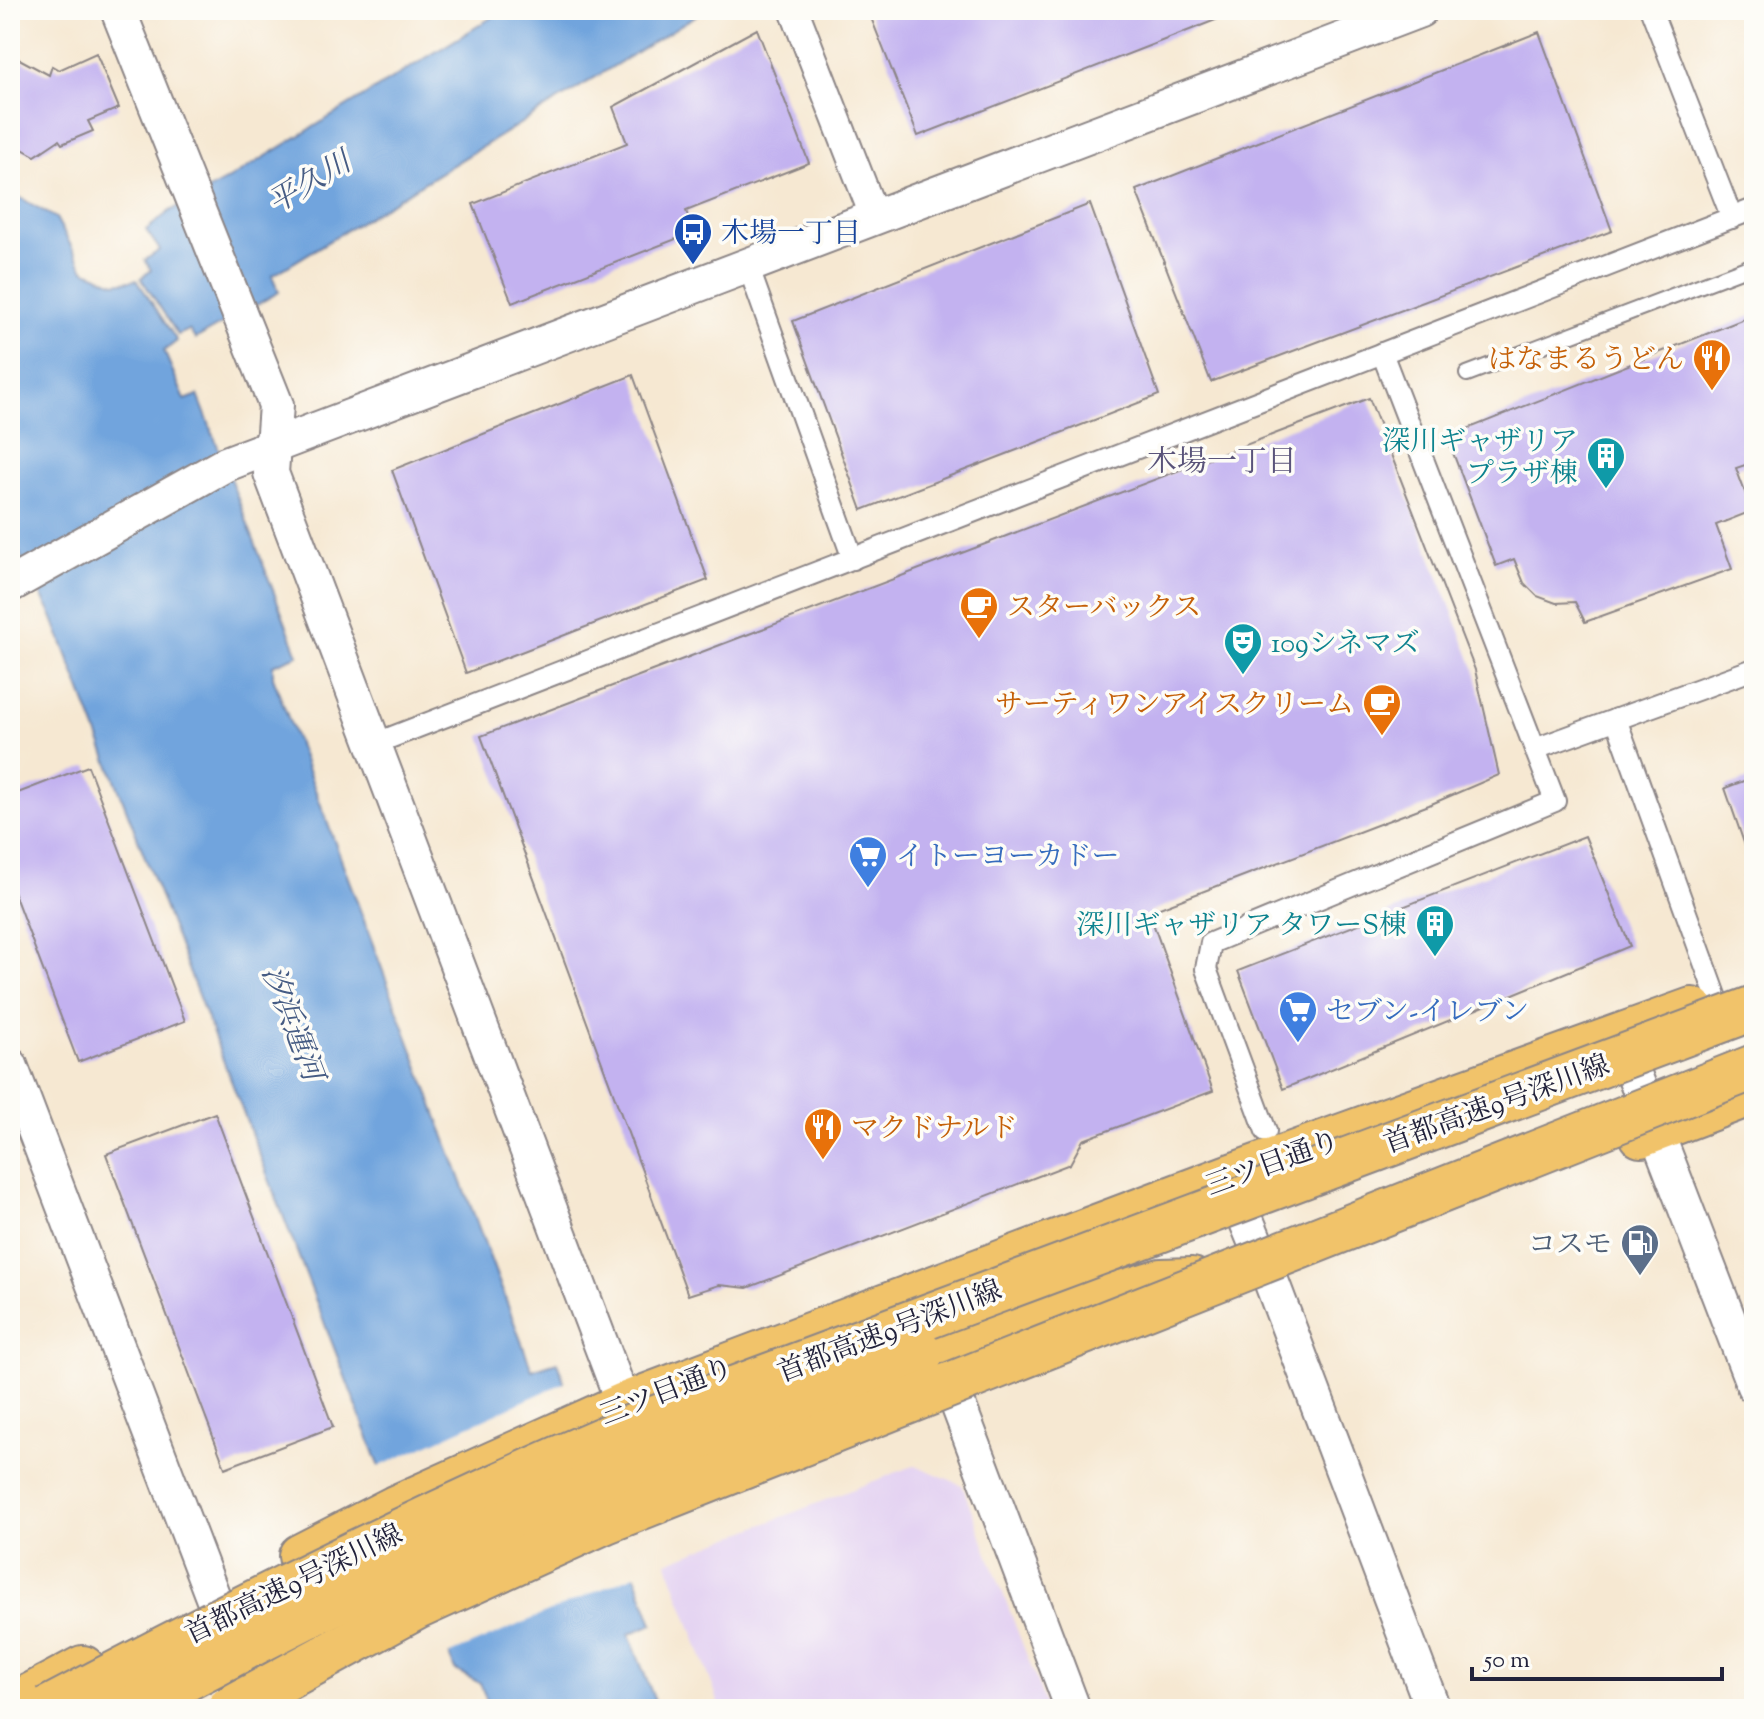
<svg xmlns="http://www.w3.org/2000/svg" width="1764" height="1719" viewBox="0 0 1764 1719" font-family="'Sorts Mill Goudy','Noto Serif JP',serif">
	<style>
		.built { fill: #e4d3f2 }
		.water { fill: #71a4dd; stroke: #4a638c; stroke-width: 2 }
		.pier { fill: #f6e8d2 }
		.building { fill: #c3b2f0 }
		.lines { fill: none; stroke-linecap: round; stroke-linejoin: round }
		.service-casing { stroke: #8c8586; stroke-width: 18 }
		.pedestrian-casing { stroke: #8c8586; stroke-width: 24 }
		.minor-casing { stroke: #8c8586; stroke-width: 32 }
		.tertiary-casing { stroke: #8c8586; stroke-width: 38 }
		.primary-casing { stroke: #8c8586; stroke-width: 48 }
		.motorway-casing { stroke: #8c8586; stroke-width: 48 }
		.service { stroke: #fff; stroke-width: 14 }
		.pedestrian { stroke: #fff; stroke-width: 20 }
		.minor { stroke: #fff; stroke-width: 28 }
		.tertiary { stroke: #fff; stroke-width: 34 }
		.primary { stroke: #f1c36a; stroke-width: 44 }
		.motorway { stroke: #f1c36a; stroke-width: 44 }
		.motorway-bridge-casing { stroke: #8c8586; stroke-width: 48; stroke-linecap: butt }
		.motorway-bridge { stroke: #f1c36a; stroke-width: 44 }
		.labels { text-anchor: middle; stroke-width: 7; stroke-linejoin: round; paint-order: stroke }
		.transit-label { font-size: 28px; fill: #164399; stroke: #fdfcf7; text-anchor: start }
		.food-label { font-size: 28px; fill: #c56008; stroke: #fdfcf7; text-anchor: end }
		.culture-label { font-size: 28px; fill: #0d838f; stroke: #fdfcf7; text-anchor: end }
		.shop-label { font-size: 28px; fill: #366cbe; stroke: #fdfcf7; text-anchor: start }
		.street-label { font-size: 28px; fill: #22223b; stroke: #fdfcf7 }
		.service-label { font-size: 28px; fill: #4e5e75; stroke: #fdfcf7; text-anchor: end }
		.water-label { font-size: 30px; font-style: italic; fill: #465c84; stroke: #fdfcf7 }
		.neighbourhood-label { font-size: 30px; fill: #5a547a; stroke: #fdfcf7 }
	</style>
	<rect width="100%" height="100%" fill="#fdfcf7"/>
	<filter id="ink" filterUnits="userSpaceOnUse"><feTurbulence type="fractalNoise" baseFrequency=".0125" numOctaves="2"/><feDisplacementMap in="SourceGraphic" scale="16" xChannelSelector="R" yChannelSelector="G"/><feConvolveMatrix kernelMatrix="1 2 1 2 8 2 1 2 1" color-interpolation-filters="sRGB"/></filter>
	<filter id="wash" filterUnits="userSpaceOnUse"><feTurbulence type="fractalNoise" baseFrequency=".006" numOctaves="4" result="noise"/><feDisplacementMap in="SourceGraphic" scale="32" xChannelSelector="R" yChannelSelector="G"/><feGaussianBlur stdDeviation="1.8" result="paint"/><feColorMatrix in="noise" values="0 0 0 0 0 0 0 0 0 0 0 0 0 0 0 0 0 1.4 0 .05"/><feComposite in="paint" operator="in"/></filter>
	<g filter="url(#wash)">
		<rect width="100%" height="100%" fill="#f6e8d2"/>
		<polygon class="built" points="915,1465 962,1485 1047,1709 721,1709 667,1562"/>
		<g class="water">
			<polygon points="504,10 705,10 272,276 279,292 195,339 189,330 178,335 141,278 151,270 145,260 160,250 146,230 170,211 229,179"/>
			<polygon points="10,192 56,218 84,270 115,283 137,280 177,341 164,351 185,400 198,395 298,655 273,665 273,677 532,1370 557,1362 653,1624 629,1634 658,1709 490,1709 480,1683 455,1670 373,1449 52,616 10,535"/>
		</g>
		<polygon class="pier" points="568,1381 639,1573 446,1656 376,1468"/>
		<g id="blocks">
			<g class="building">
				<polygon points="868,10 1236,10 1236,12 918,136"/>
				<polygon points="757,29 809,163 686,211 694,232 512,303 473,204 627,143 613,107"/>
				<polygon points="1539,32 1612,231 1211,382 1136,190"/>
				<polygon points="96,53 119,108 88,121 93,131 62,144 59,140 35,156 10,142 10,54 49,75 52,66 59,70"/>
				<polygon points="1090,204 1159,395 862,510 793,321"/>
				<polygon points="1754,315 1754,462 1736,468 1752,511 1716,525 1732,569 1585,622 1575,602 1556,603 1537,596 1524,583 1514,559 1496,566 1447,437"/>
				<polygon points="633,375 708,580 466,673 392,470"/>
				<polygon points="1369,398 1475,670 1499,775 1429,805 1149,912 1213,1091 1083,1140 1070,1164 747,1288 719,1285 688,1295 481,736"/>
				<polygon points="88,766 185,1021 78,1062 10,883 10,796"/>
				<polygon points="1754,777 1754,859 1750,860 1725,788"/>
				<polygon points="1585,836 1630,946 1283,1089 1238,971"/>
				<polygon points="215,1113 333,1427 225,1468 106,1154"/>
			</g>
		</g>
	</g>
	<g filter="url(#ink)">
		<use href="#blocks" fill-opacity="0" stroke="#8c8586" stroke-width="2"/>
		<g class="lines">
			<g class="service-casing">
				<polyline id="service" points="1467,374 1754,265"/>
			</g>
			<g class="pedestrian-casing">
				<g id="pedestrian">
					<polyline points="1651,10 1732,218"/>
					<polyline points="748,266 853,559"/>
					<polyline points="1616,719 1718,1001"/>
					<polyline points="374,744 1754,209"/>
					<polyline points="1535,749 1754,669"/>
					<polyline points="1266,1131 1206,969 1211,943 1555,801 1382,353"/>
				</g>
			</g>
			<g class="minor-casing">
				<polyline id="minor" points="794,10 875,218"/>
			</g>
			<g class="tertiary-casing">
				<g id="tertiary">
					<polyline points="118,10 276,405 271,473 624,1405"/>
					<polyline points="10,585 226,464 1420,10"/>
					<polyline points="1619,1035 1754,1386"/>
					<polyline points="10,1065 214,1600 257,1702"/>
					<polyline points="1229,1178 1270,1278 1433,1709"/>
					<polyline points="956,1399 1073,1709"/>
				</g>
			</g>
			<g class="primary-casing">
				<g id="primary">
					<polyline points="1641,1135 1754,1092"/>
					<polyline points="301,1556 395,1508 624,1405 1229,1177 1692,1010"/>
					<polyline points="10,1707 83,1668"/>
				</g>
			</g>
			<g class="motorway-casing">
				<polyline id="motorway" points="921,1354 1161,1281 1192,1280"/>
			</g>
			<use href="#service" class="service"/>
			<use href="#pedestrian" class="pedestrian"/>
			<use href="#minor" class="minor"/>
			<use href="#tertiary" class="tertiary"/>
			<use href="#primary" class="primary"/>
			<use href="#motorway" class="motorway"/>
			<g class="motorway-bridge-casing">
				<g id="motorway-bridge">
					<path d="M48 1709C238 1608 430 1512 629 1428L1754 1008"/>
					<path d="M130 1709C277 1628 428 1554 583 1489 694 1442 808 1399 921 1354"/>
					<polyline points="229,1709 417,1607 606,1521 1754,1067"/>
				</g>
			</g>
			<use href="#motorway-bridge" class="motorway-bridge"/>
		</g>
	</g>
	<defs>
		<g id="bus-pin" transform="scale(2)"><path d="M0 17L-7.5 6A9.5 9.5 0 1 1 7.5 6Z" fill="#1a4fb4" stroke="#fdfcf7"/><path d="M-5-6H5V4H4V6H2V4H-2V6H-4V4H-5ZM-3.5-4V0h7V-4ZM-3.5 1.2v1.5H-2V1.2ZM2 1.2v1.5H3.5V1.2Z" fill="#fff"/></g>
		<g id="restaurant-pin" transform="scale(2)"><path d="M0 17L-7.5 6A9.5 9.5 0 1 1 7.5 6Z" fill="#e8710a" stroke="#fdfcf7"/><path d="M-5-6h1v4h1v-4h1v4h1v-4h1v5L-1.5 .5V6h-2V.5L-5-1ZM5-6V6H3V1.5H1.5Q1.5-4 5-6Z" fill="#fff"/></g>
		<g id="building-pin" transform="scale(2)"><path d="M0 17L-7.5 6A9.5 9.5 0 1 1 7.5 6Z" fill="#0f9aa8" stroke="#fdfcf7"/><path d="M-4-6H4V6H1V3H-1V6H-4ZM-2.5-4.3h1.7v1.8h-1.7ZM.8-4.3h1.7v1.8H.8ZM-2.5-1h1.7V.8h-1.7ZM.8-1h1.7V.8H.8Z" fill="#fff"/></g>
		<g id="cafe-pin" transform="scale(2)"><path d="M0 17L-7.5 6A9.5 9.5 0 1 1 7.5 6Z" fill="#e8710a" stroke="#fdfcf7"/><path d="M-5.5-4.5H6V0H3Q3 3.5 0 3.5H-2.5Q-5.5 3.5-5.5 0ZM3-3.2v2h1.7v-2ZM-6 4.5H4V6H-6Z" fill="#fff"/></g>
		<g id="theatre-pin" transform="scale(2)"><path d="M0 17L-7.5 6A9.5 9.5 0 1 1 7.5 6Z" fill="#0f9aa8" stroke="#fdfcf7"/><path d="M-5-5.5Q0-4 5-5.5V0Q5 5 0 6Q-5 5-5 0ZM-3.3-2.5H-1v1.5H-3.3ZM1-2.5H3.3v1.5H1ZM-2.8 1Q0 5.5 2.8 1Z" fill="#fff"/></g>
		<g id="supermarket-pin" transform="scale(2)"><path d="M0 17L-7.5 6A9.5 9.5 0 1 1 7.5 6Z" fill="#3f7fe0" stroke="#fdfcf7"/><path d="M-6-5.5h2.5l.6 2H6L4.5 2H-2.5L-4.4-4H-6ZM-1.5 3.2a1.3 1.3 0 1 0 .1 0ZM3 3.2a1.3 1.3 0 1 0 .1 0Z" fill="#fff"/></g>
		<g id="fuel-pin" transform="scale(2)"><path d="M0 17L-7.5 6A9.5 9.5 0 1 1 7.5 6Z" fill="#5c6f8a" stroke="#fdfcf7"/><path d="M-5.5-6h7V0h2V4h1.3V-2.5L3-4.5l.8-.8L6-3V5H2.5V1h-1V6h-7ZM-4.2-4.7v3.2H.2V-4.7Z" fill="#fff"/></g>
	</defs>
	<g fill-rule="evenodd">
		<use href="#bus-pin" x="693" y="232"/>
		<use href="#restaurant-pin" x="1712" y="358"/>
		<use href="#building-pin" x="1606" y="456"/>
		<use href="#cafe-pin" x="979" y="606"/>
		<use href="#theatre-pin" x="1243" y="642"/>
		<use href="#cafe-pin" x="1382" y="703"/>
		<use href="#supermarket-pin" x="868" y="855"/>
		<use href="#building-pin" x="1435" y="924"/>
		<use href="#supermarket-pin" x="1298" y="1010"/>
		<use href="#restaurant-pin" x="823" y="1127"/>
		<use href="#fuel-pin" x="1640" y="1243"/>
	</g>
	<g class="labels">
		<g class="transit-label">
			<text x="721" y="242">木場一丁目</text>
		</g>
		<g class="food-label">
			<text x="1684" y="368">はなまるうどん</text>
			<text x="1007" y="616" text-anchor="start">スターバックス</text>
			<text x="1354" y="713">サーティワンアイスクリーム</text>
			<text x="851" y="1137" text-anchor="start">マクドナルド</text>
		</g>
		<g class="culture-label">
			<text x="1578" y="450">深川ギャザリア<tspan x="1578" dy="32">プラザ棟</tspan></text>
			<text x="1271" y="652" text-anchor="start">109シネマズ</text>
			<text x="1407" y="934">深川ギャザリア タワーS棟</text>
		</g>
		<g class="shop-label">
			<text x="896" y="865">イトーヨーカドー</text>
			<text x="1326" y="1020">セブン-イレブン</text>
		</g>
		<g class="street-label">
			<text transform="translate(1496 1103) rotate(-20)" y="10">首都高速9号深川線</text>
			<text transform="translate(1272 1162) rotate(-20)" y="10">三ツ目通り</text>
			<text transform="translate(889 1330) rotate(-21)" y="10">首都高速9号深川線</text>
			<text transform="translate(666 1390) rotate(-21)" y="10">三ツ目通り</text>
			<text transform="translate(293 1583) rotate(-26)" y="10">首都高速9号深川線</text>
		</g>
		<g class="service-label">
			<text x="1612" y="1253">コスモ</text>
		</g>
		<g class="water-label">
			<text transform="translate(309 182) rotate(-31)" y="10">平久川</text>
			<text transform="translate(293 1023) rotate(69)" y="10">汐浜運河</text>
		</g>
		<g class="neighbourhood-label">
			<text x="1222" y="471">木場一丁目</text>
		</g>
	</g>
	<rect width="1764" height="1719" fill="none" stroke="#fdfcf7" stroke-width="40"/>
	<path d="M1472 1667v12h250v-12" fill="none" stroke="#22223b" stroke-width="4"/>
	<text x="1484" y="1667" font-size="24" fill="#22223b" stroke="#fdfcf7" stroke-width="6" paint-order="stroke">50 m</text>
</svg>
